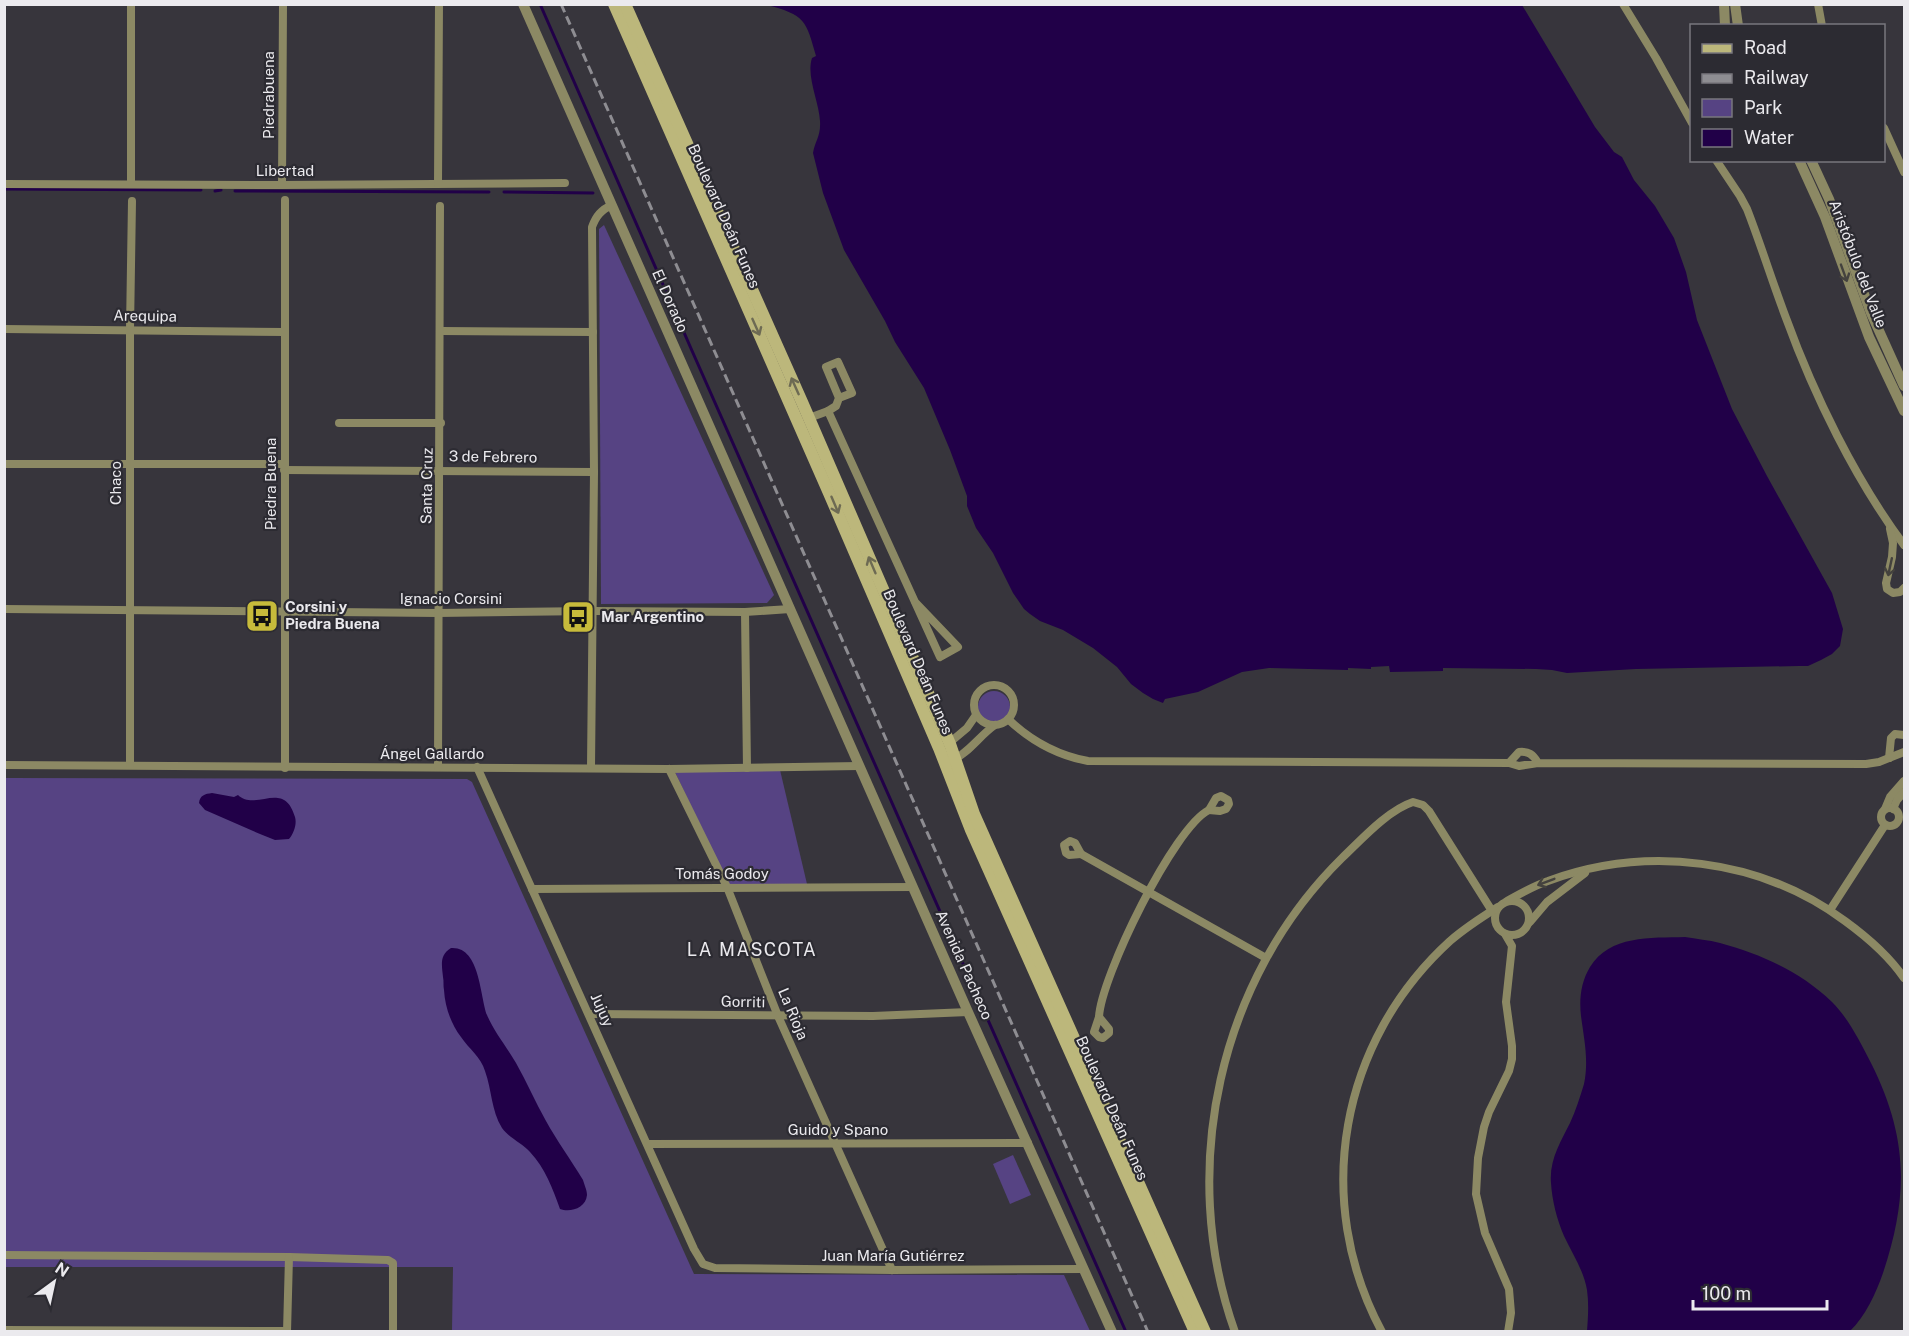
<svg xmlns="http://www.w3.org/2000/svg" width="1909" height="1336" viewBox="0 0 1909 1336" font-family="'Public Sans',sans-serif">
	<style>
		.green { fill: #564383 }
		.water { fill: #210048 }
		.lines { fill: none; stroke-linecap: round; stroke-linejoin: round }
		.stream { stroke: #210048; stroke-width: 3 }
		.minor { stroke: #8c8964; stroke-width: 8 }
		.tertiary { stroke: #8c8964; stroke-width: 10 }
		.secondary { stroke: #bcb77b; stroke-width: 12 }
		.rail { stroke: #8e8d92; stroke-width: 3; stroke-dasharray: 9 4.5; stroke-linecap: butt }
		.oneway { stroke: #44423e }
		.oneway2 { stroke: #6d6a53 }
		.labels { text-anchor: middle; stroke-width: 4.5; stroke-linejoin: round; paint-order: stroke }
		.street-label { font-size: 15px; fill: #ebeaee; stroke: #2c2b32 }
		.poi-label { font-size: 15px; font-weight: bold; fill: #ebeaee; stroke: #2c2b32; text-anchor: start }
		.quarter-label { font-size: 18px; letter-spacing: 1.5px; fill: #ebeaee; stroke: #2c2b32 }
	</style>
	<rect width="100%" height="100%" fill="#37353c"/>
	<g class="green">
		<polygon points="604,225 774,595 767,603 601,604 599,229"/>
		<circle cx="994" cy="707" r="16"/>
		<polygon points="780,770 807,884 728,885 675,772"/>
		<polygon points="5,778 467,779 472,782 694,1274 1064,1275 1090,1331 452,1331 453,1267 5,1267"/>
		<polygon points="1013,1155 1031,1195 1010,1204 993,1164"/>
	</g>
	<g class="water">
		<path d="M767 5H1522L1595 127 1614 152 1622 157 1634 180 1655 206 1674 238 1686 272 1697 320 1732 409 1767 476 1832 593 1843 629 1840 646 1832 654 1821 660 1808 666H1799L1636 669 1567 673 1552 670 1536 669 1443 668V671L1390 672 1389 666 1371 667V669L1348 668V670L1269 668 1242 672 1198 692 1165 699 1163 703 1153 699 1143 693 1131 684 1117 667 1093 648 1063 630 1040 621 1030 614 1024 609 1013 593 993 553 976 528 967 506V496L950 450 924 388 895 342 885 321 844 250 823 193 813 153C815 141 821 136 820 121 819 102 806 76 812 58L816 56C806 20 805 15 767 5Z"/>
		<path d="M212 793 234 797 238 795C256 812 284 779 295 817 297 824 294 833 289 839L275 840 260 834 205 810 199 803C200 795 205 794 212 793Z"/>
		<path d="M1685 937C1696 939 1709 940 1720 943 1761 954 1801 972 1832 1002 1849 1019 1860 1042 1871 1063 1908 1137 1909 1195 1883 1273 1876 1293 1865 1317 1850 1331H1587C1588 1318 1589 1304 1587 1290 1584 1271 1572 1253 1564 1236 1557 1220 1552 1200 1551 1183 1549 1160 1561 1141 1570 1123 1576 1110 1580 1097 1584 1084 1589 1060 1584 1039 1581 1016 1579 999 1581 982 1590 967 1610 935 1650 938 1685 937Z"/>
		<path d="M451 948C480 946 480 996 487 1015 494 1032 507 1047 516 1063 527 1082 535 1102 546 1121 557 1141 571 1160 583 1180 584 1184 587 1190 587 1195 586 1208 570 1213 560 1209 553 1189 545 1168 530 1152 522 1143 509 1138 502 1128 491 1110 492 1090 485 1071 481 1057 469 1049 461 1037 451 1024 445 1007 444 990 443 986 444 981 443 977 442 966 439 955 451 948Z"/>
	</g>
	<g class="lines">
		<g class="stream">
			<polyline points="540,4 693,353 1126,1332"/>
			<polyline points="4,189 201,190"/>
			<polyline points="215,191 221,190"/>
			<polyline points="235,191 489,192"/>
			<polyline points="504,192 593,193"/>
		</g>
		<g class="minor">
			<polyline points="131,4 131,184"/>
			<polyline points="1623,4 1656,58 1692,123"/>
			<polyline points="1818,4 1822,26"/>
			<polyline points="1884,128 1904,172"/>
			<path d="M1716 160 1740 196 1747 209C1761 245 1772 281 1786 318 1814 395 1855 479 1904 545"/>
			<polyline points="4,184 282,185 565,183"/>
			<polyline points="438,184 439,4"/>
			<polyline points="282,185 283,4"/>
			<polyline points="4,329 284,332"/>
			<polyline points="441,331 593,332"/>
			<polyline points="839,398 826,367 838,362 852,393 839,398 836,406 828,411 940,657 958,647 915,602"/>
			<polyline points="809,418 828,411"/>
			<polyline points="339,423 441,423"/>
			<polyline points="4,464 284,464"/>
			<polyline points="284,470 594,472"/>
			<polyline points="1890,529 1893,543 1892,557 1886,583 1887,589 1893,593 1900,592 1904,588"/>
			<polyline points="4,609 438,613 593,611 745,612 790,609"/>
			<polyline points="745,612 747,768"/>
			<circle cx="994" cy="705" r="20"/>
			<path d="M1008 719C1031 741 1056 755 1088 761L1509 763"/>
			<polyline points="948,744 967,728 976,715"/>
			<polyline points="1889,758 1891,738 1895,734 1904,735"/>
			<path d="M951 761C968 754 980 735 995 725"/>
			<path d="M1538 763C1533 754 1528 751 1519 752L1509 763 1519 766 1538 763 1866 764 1879 762 1904 752"/>
			<polyline points="4,765 669,769 859,766"/>
			<polyline points="130,765 130,329 132,201"/>
			<polyline points="438,767 440,206"/>
			<polyline points="477,767 694,1249 703,1264 715,1268 892,1270 1084,1269"/>
			<path d="M591 767 594 472 592 227C596 216 601 210 612 205"/>
			<polyline points="285,768 285,200"/>
			<polyline points="669,769 727,887 778,1016 892,1270"/>
			<polygon points="1221,796 1228,800 1229,804 1226,809 1220,811 1209,810 1216,798"/>
			<circle cx="1890" cy="817" r="9"/>
			<polyline points="1885,809 1890,797 1904,781"/>
			<polyline points="1893,809 1897,800 1904,792"/>
			<polygon points="1070,841 1075,843 1081,854 1069,855 1066,853 1064,845"/>
			<polyline points="1081,854 1266,958"/>
			<polyline points="532,889 913,887"/>
			<circle cx="1512" cy="918" r="17"/>
			<path d="M1507 901C1520 894 1533 886 1548 881 1646 845 1760 858 1845 921 1867 937 1889 956 1904 978"/>
			<polyline points="1830,910 1885,825"/>
			<polyline points="1530,922 1547,902 1585,873"/>
			<polyline points="1505,934 1512,946 1506,1002 1512,1046 1512,1059 1509,1071 1489,1112 1484,1127 1478,1158 1476,1194 1485,1233 1509,1289 1511,1313 1508,1332"/>
			<polyline points="589,1014 873,1016 968,1012"/>
			<path d="M1099 1017C1101 977 1174 827 1209 810"/>
			<polygon points="1099,1017 1109,1029 1109,1033 1103,1038 1099,1037 1094,1032"/>
			<polyline points="648,1144 1028,1143"/>
			<polyline points="4,1255 289,1257 388,1260 393,1263 393,1332"/>
			<polyline points="4,1330 287,1331"/>
			<polyline points="287,1332 289,1257"/>
			<path d="M1235 1332C1177 1170 1219 979 1342 858 1361 840 1388 810 1413 802L1423 805 1429 811 1492 911"/>
			<path d="M1382 1332C1311 1200 1340 1041 1450 941 1465 928 1482 917 1498 907"/>
		</g>
		<g class="tertiary">
			<polyline points="523,4 968,1012 1112,1332"/>
			<polyline points="1724,4 1725,26"/>
			<polyline points="1735,4 1738,26"/>
			<polyline points="1799,160 1825,217 1869,337 1904,411"/>
			<polyline points="1811,160 1829,199 1871,313 1904,386"/>
		</g>
		<g class="secondary">
			<polyline points="614,4 829,493 939,748 971,830 1195,1332"/>
			<polyline points="625,4 802,402 950,744 974,814 1205,1332"/>
		</g>
		<polyline class="rail" points="561,4 1148,1332"/>
	</g>
	<defs><path id="oneway-shaft" d="M-6 0H5M1.5-3L5.5 0L1.5 3" fill="none" stroke-width="1.6" stroke-linecap="round" stroke-linejoin="round" transform="scale(1.5)"/></defs>
	<g class="oneway">
		<use href="#oneway-shaft" transform="translate(1844 273) rotate(70)"/>
		<use href="#oneway-shaft" transform="translate(1890 567) rotate(102)"/>
		<use href="#oneway-shaft" transform="translate(1546 882) rotate(159)"/>
	</g>
	<g class="oneway2">
		<use href="#oneway-shaft" transform="translate(756 327) rotate(66)"/>
		<use href="#oneway-shaft" transform="translate(795 386) rotate(-114)"/>
		<use href="#oneway-shaft" transform="translate(835 505) rotate(67)"/>
		<use href="#oneway-shaft" transform="translate(872 565) rotate(-113)"/>
	</g>
	<defs>
		<g id="bus-square" transform="scale(1.725)"><rect x="-9" y="-9" width="18" height="18" rx="4" fill="#c7bb3b" stroke="#2c2b32"/><path d="M-5-6H5V4H4V6H2V4H-2V6H-4V4H-5ZM-3.5-4V0h7V-4ZM-3.5 1.2v1.5H-2V1.2ZM2 1.2v1.5H3.5V1.2Z" fill="#111"/></g>
	</defs>
	<g fill-rule="evenodd">
		<use href="#bus-square" x="262" y="616"/>
		<use href="#bus-square" x="578" y="617"/>
	</g>
	<g class="labels">
		<g class="street-label">
			<text transform="translate(269 95) rotate(-90)" y="5">Piedrabuena</text>
			<text x="285" y="176">Libertad</text>
			<text transform="translate(724 216) rotate(66)" y="5">Boulevard Deán Funes</text>
			<text transform="translate(1858 264) rotate(69)" y="5">Aristóbulo del Valle</text>
			<text transform="translate(670 301) rotate(66)" y="5">El Dorado</text>
			<text transform="translate(145 316) rotate(1)" y="5">Arequipa</text>
			<text transform="translate(493 457) rotate(1)" y="5">3 de Febrero</text>
			<text transform="translate(116 483) rotate(-90)" y="5">Chaco</text>
			<text transform="translate(271 484) rotate(-90)" y="5">Piedra Buena</text>
			<text transform="translate(427 486) rotate(-89)" y="5">Santa Cruz</text>
			<text x="451" y="604">Ignacio Corsini</text>
			<text transform="translate(918 662) rotate(67)" y="5">Boulevard Deán Funes</text>
			<text x="432" y="759">Ángel Gallardo</text>
			<text x="722" y="879">Tomás Godoy</text>
			<text transform="translate(964 965) rotate(66)" y="5">Avenida Pacheco</text>
			<text transform="translate(743 1002) rotate(1)" y="5">Gorriti</text>
			<text transform="translate(602 1010) rotate(66)" y="5">Jujuy</text>
			<text transform="translate(793 1014) rotate(67)" y="5">La Rioja</text>
			<text transform="translate(1112 1108) rotate(66)" y="5">Boulevard Deán Funes</text>
			<text x="838" y="1135">Guido y Spano</text>
			<text x="893" y="1261">Juan María Gutiérrez</text>
		</g>
		<g class="poi-label">
			<text x="285" y="612">Corsini y<tspan x="285" dy="17">Piedra Buena</tspan></text>
			<text x="601" y="622">Mar Argentino</text>
		</g>
		<g class="quarter-label">
			<text x="752" y="956">LA MASCOTA</text>
		</g>
	</g>
	<rect width="1909" height="1336" fill="none" stroke="#ebeaee" stroke-width="12"/>
	<rect x="1690" y="24" width="195" height="138" fill="#2c2b32" stroke="#78777d" stroke-width="1.5"/>
	<rect x="1702" y="44" width="30" height="9" fill="#bcb77b" stroke="#78777d" stroke-width="1.5"/>
	<text x="1744" y="54" font-size="18" fill="#ebeaee">Road</text>
	<rect x="1702" y="74" width="30" height="9" fill="#8e8d92" stroke="#78777d" stroke-width="1.5"/>
	<text x="1744" y="84" font-size="18" fill="#ebeaee">Railway</text>
	<rect x="1702" y="99" width="30" height="18" fill="#564383" stroke="#78777d" stroke-width="1.5"/>
	<text x="1744" y="114" font-size="18" fill="#ebeaee">Park</text>
	<rect x="1702" y="129" width="30" height="18" fill="#210048" stroke="#78777d" stroke-width="1.5"/>
	<text x="1744" y="144" font-size="18" fill="#ebeaee">Water</text>
	<g transform="translate(54 1282) rotate(33)" stroke="#2c2b32" stroke-width="4.5" paint-order="stroke">
	<path d="M0-4.5L10 22L0 15L-10 22Z" fill="#ebeaee"/>
	<text y="-9" font-size="16" font-weight="bold" text-anchor="middle" fill="#ebeaee">N</text>
	</g>
	<path d="M1693 1300v9h134v-9" fill="none" stroke="#ebeaee" stroke-width="3"/>
	<text x="1702" y="1300" font-size="18" fill="#ebeaee" stroke="#2c2b32" stroke-width="4.5" paint-order="stroke">100 m</text>
</svg>
